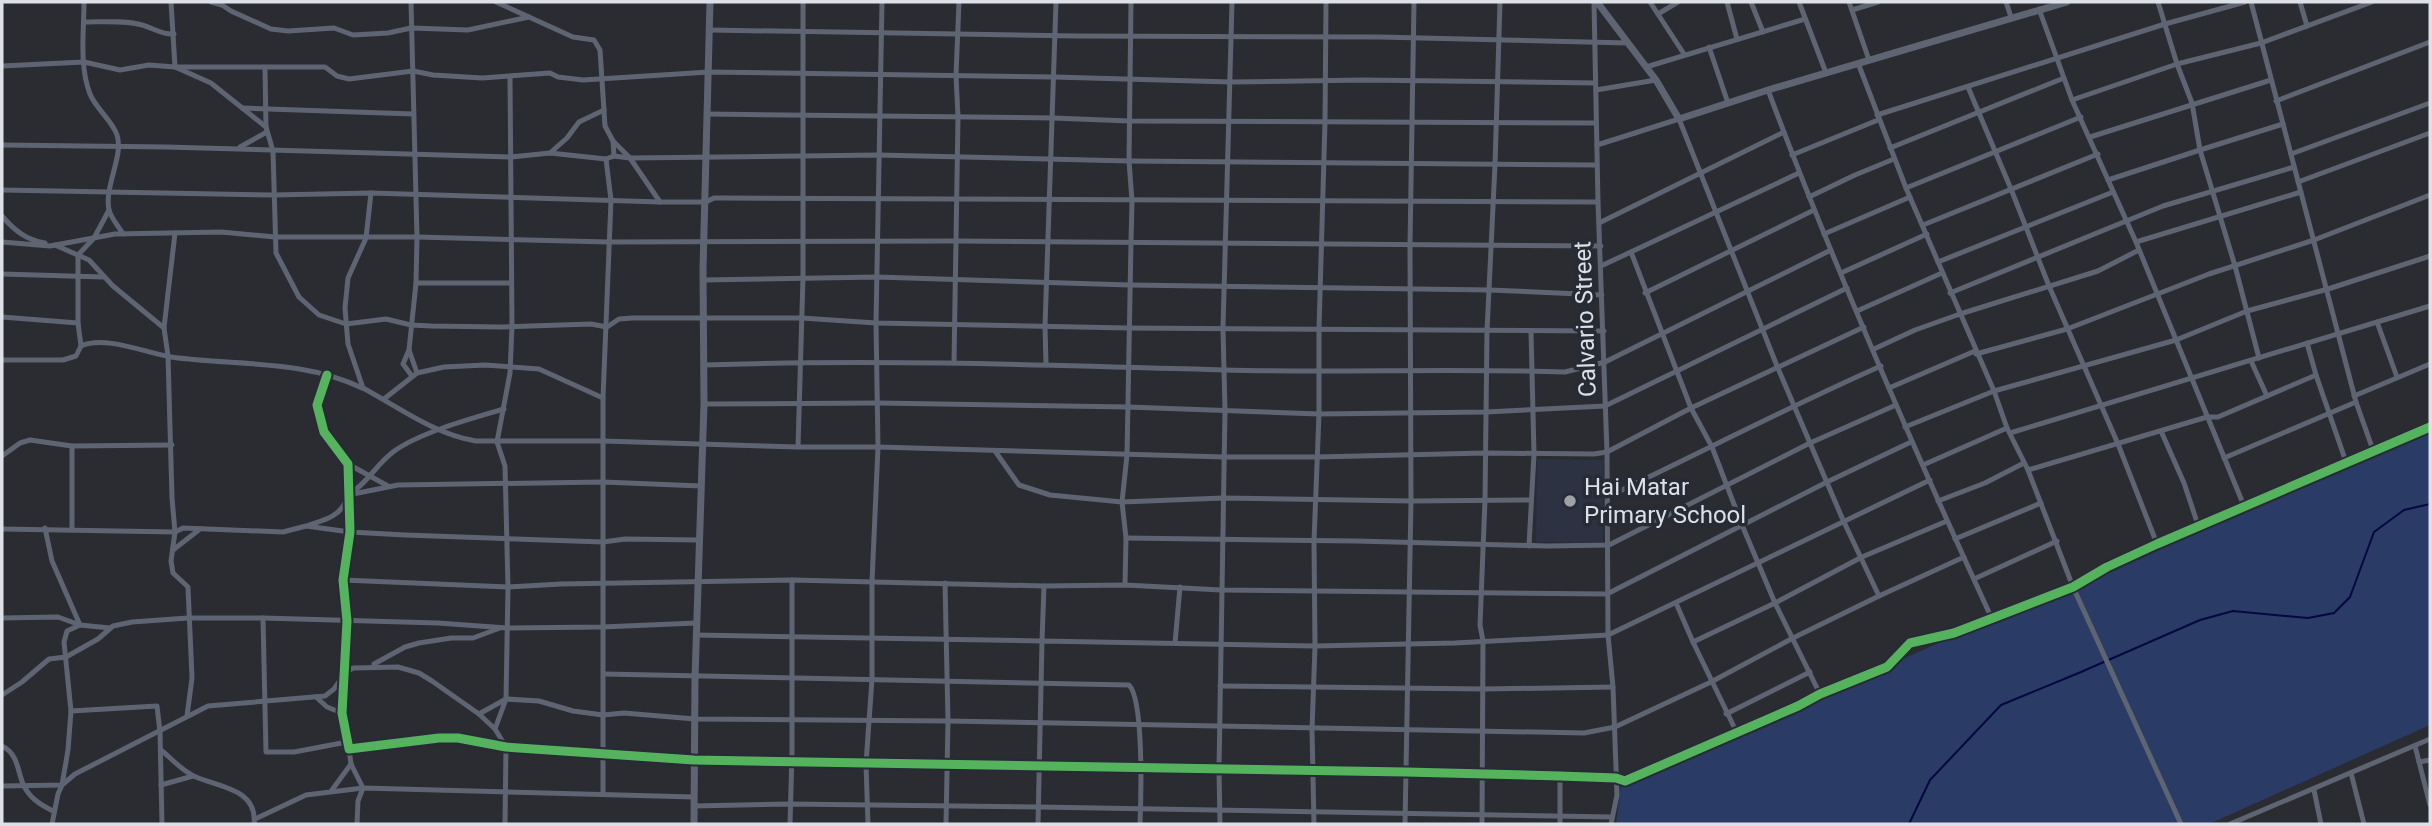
<svg xmlns="http://www.w3.org/2000/svg" width="2432" height="826" viewBox="0 0 2432 826" font-family="Roboto,sans-serif">
	<style>
		.built { fill: #2c3241 }
		.green { fill: #2a3c65 }
		.lines { fill: none; stroke-linecap: round; stroke-linejoin: round }
		.stream { stroke: #050742; stroke-width: 2 }
		.minor { stroke: #5f6473; stroke-width: 5 }
		.tertiary { stroke: #5f6473; stroke-width: 7 }
		.cycleway-casing { stroke: #272b35; stroke-width: 13 }
		.cycleway { stroke: #56b35d; stroke-width: 9 }
		.poi-dot { fill: #9ea2a8; stroke: #272b35; stroke-width: 2.5 }
		.labels { text-anchor: middle; stroke-width: 7; stroke-linejoin: round; paint-order: stroke }
		.street-label { font-size: 24px; fill: #dde1e7; stroke: #272b35 }
		.poi-label { font-size: 24px; fill: #dde1e7; stroke: #272b35; text-anchor: start }
	</style>
	<rect width="100%" height="100%" fill="#2a2c32"/>
	<polygon class="built" points="1537,459 1604,460 1603,542 1536,542"/>
	<polygon class="green" points="2430,432 2430,725 2209,824 1616,824 1621,784 1950,638"/>
	<g class="lines">
		<polyline class="stream" points="1909,824 1930,780 2001,705 2081,672 2200,620 2233,611 2308,618 2334,613 2350,597 2374,532 2404,510 2430,504"/>
		<g class="minor">
			<path d="M84 2C84 31 79 66 90 94 96 109 112 120 117 135 124 156 104 186 109 210 111 218 119 227 123 234"/>
			<polyline points="171,2 175,67 211,83 266,127"/>
			<polyline points="211,2 222,5 231,11 271,29 288,31 334,28 353,35 388,33 411,28 468,30 529,17"/>
			<polyline points="411,2 417,237 416,283 409,350 403,364 412,376"/>
			<polyline points="496,2 573,37 594,40 600,50 605,126 613,141 614,156"/>
			<polyline points="1594,2 1598,202 1607,452 1608,635 1613,687 1617,795 1611,824"/>
			<polyline points="1650,2 1684,54"/>
			<polyline points="1727,2 1737,39"/>
			<polyline points="1751,2 1763,32"/>
			<polyline points="1799,2 1826,73"/>
			<polyline points="1849,2 1869,60"/>
			<polyline points="2006,2 2011,17"/>
			<polyline points="2158,2 2177,64 2192,103 2200,150 2283,124"/>
			<polyline points="2251,2 2356,402 2373,450"/>
			<polyline points="2300,2 2307,26"/>
			<polyline points="2039,9 2072,100 2136,242 2244,506"/>
			<polyline points="1852,10 1878,2"/>
			<polyline points="1658,14 1678,2"/>
			<path d="M84 22C103 22 124 20 142 25 153 28 162 35 174 34"/>
			<polyline points="710,30 1077,36 1380,37 1628,43"/>
			<polyline points="1709,47 1728,103"/>
			<polyline points="1858,63 1906,188 1994,391 2007,428 2028,470 2073,587 2181,824"/>
			<polyline points="2,66 84,62 120,70 149,65 175,67 325,67 337,76 349,79 413,71 433,75 482,78 550,73 558,77 583,80 709,72 1054,77 1231,82 1363,80 1595,83"/>
			<polyline points="1646,67 1805,19"/>
			<polyline points="265,69 266,127 273,151 276,253 299,297 319,315 346,324 386,319 411,325 431,326 501,327 591,324 607,327 619,319 632,318 802,318 876,323 1128,328 1604,331"/>
			<polyline points="1968,87 2011,189 2049,286 2118,444 2157,544"/>
			<polyline points="1596,90 1656,80"/>
			<path d="M1768 90C1835 269 1912 445 1992 619"/>
			<polyline points="2072,100 2177,64 2261,43 2372,2"/>
			<polyline points="2276,101 2430,42"/>
			<polyline points="242,108 413,114"/>
			<polyline points="708,114 1053,118 1129,121 1596,123"/>
			<polyline points="1877,115 2165,24 2245,2"/>
			<polyline points="2090,137 2271,80"/>
			<polyline points="613,141 630,158 660,202"/>
			<polyline points="2,145 166,147 511,157 550,153 606,159 614,156 630,158 878,155 1129,161 1597,165"/>
			<polyline points="240,147 267,132"/>
			<polyline points="1890,148 2064,78"/>
			<polyline points="550,153 567,138 579,122 604,110"/>
			<polyline points="2291,154 2430,103"/>
			<polyline points="1792,155 1878,120"/>
			<polyline points="2108,180 2200,150 2235,266 2259,358"/>
			<polyline points="2298,182 2430,133"/>
			<polyline points="1906,188 2081,117"/>
			<polyline points="2,190 273,195 371,193 660,202 706,202 714,198 722,198 1598,202"/>
			<path d="M371 193 366 238 348 278 345 308 348 344 363 388C398 407 436 435 476 441H603L798 447H878L1224 457H1317L1485 453 1594 454 1607 452 1691 408 1864 327"/>
			<polyline points="1809,197 1855,175 1894,159"/>
			<path d="M2 216C14 230 26 240 45 243"/>
			<polyline points="1599,223 1784,132"/>
			<polyline points="1923,225 2098,154"/>
			<polyline points="175,233 164,328 168,356 172,498 175,532 171,561 173,573 188,587 192,678 187,716"/>
			<polyline points="1824,234 1910,197"/>
			<polyline points="2,242 50,246 115,234 221,232 275,237 417,237 608,242 957,241 1601,246"/>
			<polyline points="2136,242 2301,192"/>
			<polyline points="55,245 89,260 113,286 164,328"/>
			<polyline points="1631,252 1691,408 1712,447 1742,525 1775,603 1820,694"/>
			<polyline points="1938,262 2113,192"/>
			<polyline points="1601,266 1799,173"/>
			<polyline points="1841,273 1927,234"/>
			<polyline points="2,274 103,277"/>
			<polyline points="703,280 877,277 1130,285 1490,290 1602,295"/>
			<polyline points="416,283 511,283"/>
			<polyline points="1645,293 1814,210"/>
			<polyline points="1950,293 2163,206 2294,167"/>
			<polyline points="1857,311 1942,273"/>
			<polyline points="2,317 78,323"/>
			<polyline points="2377,322 2397,377"/>
			<polyline points="2307,343 2316,375 2346,462"/>
			<path d="M81 346C105 335 146 353 171 357 235 366 303 359 362 388"/>
			<polyline points="1874,349 1915,330 1960,314 2098,271 2139,250"/>
			<polyline points="409,350 417,373"/>
			<polyline points="1976,354 2067,329 2209,274 2314,240 2430,195"/>
			<polyline points="2,360 63,360 76,356 81,346 78,323 78,255 94,238 109,210"/>
			<polyline points="2251,361 2267,396"/>
			<polyline points="954,363 958,117 956,75 959,2"/>
			<path d="M704 365C878 359 1051 365 1224 370 1338 373 1451 368 1565 372L1605 362 1831 250"/>
			<polyline points="1046,365 1045,326 1056,2"/>
			<polyline points="327,375 317,405 324,432 348,464 350,532 343,580 347,621 342,713 349,749 439,738 458,738 506,747 694,760 1406,772 1560,776 1616,778 1625,781 1798,706 1820,694 1887,667 1910,643 1954,633 2073,587 2107,567 2157,544 2430,427"/>
			<polyline points="1889,388 1975,351"/>
			<polyline points="2354,396 2430,364"/>
			<polyline points="384,399 417,373 444,367 485,365 539,369 603,398"/>
			<polyline points="704,404 878,403 1128,407 1319,414 1486,412 1605,406 1847,288"/>
			<polyline points="1905,427 1994,391 2176,340 2247,311 2328,289 2430,256"/>
			<polyline points="2161,431 2184,483 2198,525"/>
			<polyline points="2010,433 2430,306"/>
			<polyline points="798,447 803,277 803,2"/>
			<polyline points="995,451 1019,485 1050,495 1122,502 1223,498 1411,501 1530,500"/>
			<polyline points="2,456 20,443 30,440 72,446 172,445"/>
			<polyline points="2224,458 2356,402"/>
			<polyline points="348,464 388,486"/>
			<polyline points="1923,465 2007,428"/>
			<polyline points="2028,470 2207,417 2218,417 2316,375"/>
			<path d="M351 493C367 483 377 464 393 452 418 433 473 418 504 409"/>
			<polyline points="348,495 398,485 603,482 701,486"/>
			<path d="M1607 497C1698 454 1788 407 1881 366"/>
			<polyline points="1938,501 1985,483 2024,463"/>
			<path d="M309 525C324 520 339 517 346 501"/>
			<polyline points="45,528 52,561 80,625"/>
			<polyline points="72,528 72,446"/>
			<polyline points="2,529 175,532 183,528 283,532 306,526 350,532 405,535 603,542 625,539 699,540"/>
			<polyline points="1126,538 1356,541 1548,546 1609,545 1810,443 1896,405"/>
			<polyline points="1955,539 2041,503"/>
			<polyline points="1529,546 1534,454 1531,331"/>
			<polyline points="173,550 200,529"/>
			<polyline points="1974,579 2057,541"/>
			<polyline points="343,580 508,587 561,584 792,580 1044,586 1125,585 1221,590 1607,594 1827,482 1911,442"/>
			<polyline points="945,583 948,721 946,824"/>
			<polyline points="1125,585 1126,538 1122,502 1127,455 1131,242 1132,201 1129,161 1131,2"/>
			<polyline points="1879,596 1964,557"/>
			<polyline points="1676,603 1693,642"/>
			<polyline points="2,618 58,617 80,625 110,628"/>
			<polyline points="263,618 266,752 294,752 347,742"/>
			<polyline points="80,625 67,631 64,642 71,711 157,706 160,732 162,824"/>
			<polyline points="696,635 1042,641 1044,586"/>
			<polyline points="1175,643 1180,587"/>
			<polyline points="374,664 405,647 419,643 451,638 473,638 500,628"/>
			<path d="M604 674 1129 685C1144 700 1141 799 1140 824"/>
			<polyline points="1220,686 1484,689 1613,687"/>
			<polyline points="2,695 22,682 49,659 66,657 98,639 113,626 132,622 188,618 263,618 438,623 507,628 602,627 696,623"/>
			<polyline points="316,697 327,707 342,713"/>
			<polyline points="479,714 506,699 539,701 573,711 603,715 624,713 695,719 948,721 1584,733 1615,727 1711,682 1793,638 1879,596 1843,520 1777,366 1679,119 1597,145"/>
			<polyline points="1726,714 1810,672"/>
			<polyline points="1737,733 1693,642 1775,603 1862,557 1947,521"/>
			<path d="M2 746C18 754 17 769 23 784 29 798 41 805 53 811"/>
			<polyline points="2415,746 2430,805"/>
			<polyline points="349,749 351,764 363,788"/>
			<path d="M161 750C171 758 183 772 196 777 219 787 258 789 254 824"/>
			<polyline points="2419,762 2430,760"/>
			<polyline points="2351,773 2364,824"/>
			<polyline points="161,785 193,776"/>
			<polyline points="2,786 62,785 68,750 71,711"/>
			<polyline points="332,790 351,764"/>
			<polyline points="2314,790 2321,824"/>
			<polyline points="603,794 603,398 611,200 606,159"/>
			<polyline points="694,806 790,804 1039,807 1612,817"/>
			<polyline points="255,819 306,795 363,788 694,797"/>
			<polyline points="52,824 58,794 62,785 75,774 208,706 325,696 334,689 346,672 353,668 398,667 419,673 432,681 479,714 495,729"/>
			<polyline points="357,824 358,801 363,788"/>
			<polyline points="505,824 506,747 495,729 506,699 508,587 505,466 497,442 510,373 512,326 510,77"/>
			<polyline points="790,824 792,752 792,580"/>
			<polyline points="868,824 866,764 872,679 872,582 878,447 876,323 882,2"/>
			<polyline points="1038,824 1042,641 1315,646 1455,643 1608,635 1930,480"/>
			<polyline points="1220,824 1219,770 1225,411 1223,328 1232,2"/>
			<polyline points="1314,824 1312,730 1315,646 1314,541 1319,414 1319,329 1325,122 1326,2"/>
			<polyline points="1405,824 1411,501 1410,244 1414,2"/>
			<polyline points="1482,824 1483,641 1480,625 1485,500 1487,331 1495,165 1500,2"/>
			<polyline points="1560,824 1560,776"/>
			<polyline points="2230,824 2430,739"/>
		</g>
		<g class="tertiary">
			<polyline points="1597,2 1656,80 1679,119 1768,90 2067,2"/>
			<polyline points="694,824 695,678 704,404 703,269 710,2"/>
		</g>
		<g class="cycleway-casing">
			<polyline id="cycleway" points="327,375 317,405 324,432 348,464 350,532 343,580 347,621 342,713 349,749 439,738 458,738 506,747 694,760 1406,772 1560,776 1616,778 1625,781 1798,706 1820,694 1887,667 1910,643 1954,633 2073,587 2107,567 2157,544 2430,427"/>
		</g>
		<use href="#cycleway" class="cycleway"/>
	</g>
	<circle class="poi-dot" cx="1570" cy="501" r="7"/>
	<g class="labels">
		<g class="street-label">
			<text transform="translate(1585 319) rotate(-92)" y="8">Calvario Street</text>
		</g>
		<g class="poi-label">
			<text x="1584" y="495">Hai Matar<tspan x="1584" dy="28">Primary School</tspan></text>
		</g>
	</g>
	<rect width="2432" height="826" fill="none" stroke="#dde1e7" stroke-width="7"/>
</svg>
